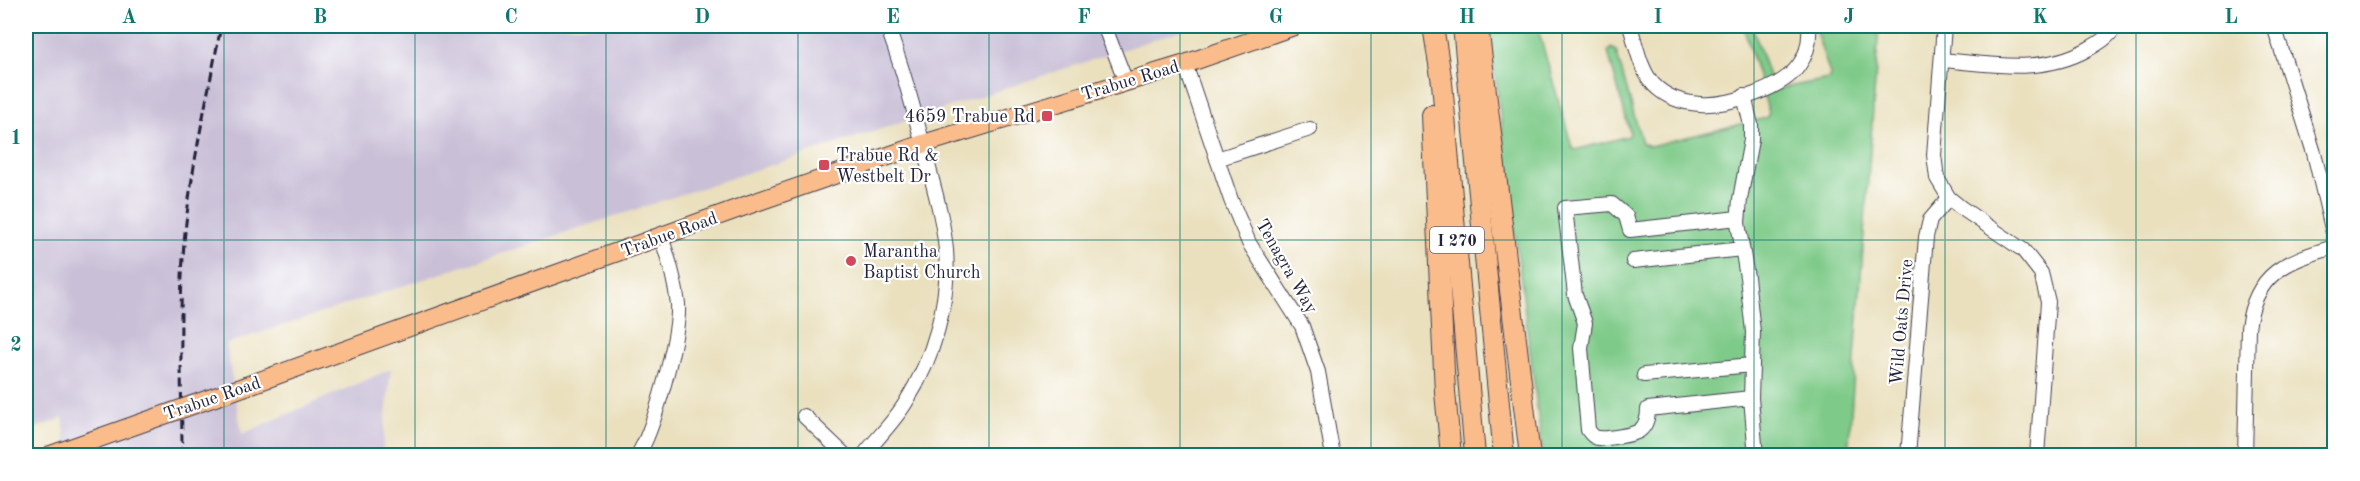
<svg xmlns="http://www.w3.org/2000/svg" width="2360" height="481" viewBox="0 0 2360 481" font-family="'Old Standard TT',serif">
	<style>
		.industrial { fill: #c9bfd7 }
		.green { fill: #7eca88; stroke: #507662; stroke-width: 1.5 }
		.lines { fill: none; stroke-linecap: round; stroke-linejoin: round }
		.minor-casing { stroke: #403e4f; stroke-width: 16 }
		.major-casing { stroke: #403e4f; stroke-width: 20 }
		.highway-casing { stroke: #403e4f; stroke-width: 22 }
		.minor { stroke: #fff; stroke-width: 14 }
		.major { stroke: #fabc8b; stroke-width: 18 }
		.highway { stroke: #fabc8b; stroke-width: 20 }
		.rail { stroke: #22223b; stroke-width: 3; stroke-dasharray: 9 4.5; stroke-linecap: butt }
		.major-bridge-casing { stroke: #403e4f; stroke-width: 20; stroke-linecap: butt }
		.major-bridge { stroke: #fabc8b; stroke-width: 18 }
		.grid { fill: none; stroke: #0f766e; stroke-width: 1.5; stroke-opacity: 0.55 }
		.poi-dot { fill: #d1495b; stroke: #fff; stroke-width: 2 }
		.labels { text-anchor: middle; stroke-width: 4.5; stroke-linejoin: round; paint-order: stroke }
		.shield { fill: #fff; stroke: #646476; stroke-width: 1.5 }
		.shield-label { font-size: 16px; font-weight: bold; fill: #22223b }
		.street-label { font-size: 18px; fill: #22223b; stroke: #fff }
		.poi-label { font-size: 18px; fill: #22223b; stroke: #fff; text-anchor: start }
		.neatline { fill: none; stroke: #0f766e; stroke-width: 2 }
		.grid-label { font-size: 20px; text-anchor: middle; font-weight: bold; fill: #0f766e }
	</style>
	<rect width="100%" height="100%" fill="#fff"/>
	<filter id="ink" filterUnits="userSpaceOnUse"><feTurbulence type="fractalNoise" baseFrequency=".0167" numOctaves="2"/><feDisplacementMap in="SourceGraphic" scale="12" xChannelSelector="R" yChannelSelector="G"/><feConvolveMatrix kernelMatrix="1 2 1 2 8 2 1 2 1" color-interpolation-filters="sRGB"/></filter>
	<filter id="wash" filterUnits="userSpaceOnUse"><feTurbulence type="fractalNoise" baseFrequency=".008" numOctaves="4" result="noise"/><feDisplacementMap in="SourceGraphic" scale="24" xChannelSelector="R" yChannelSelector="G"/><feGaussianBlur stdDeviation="1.35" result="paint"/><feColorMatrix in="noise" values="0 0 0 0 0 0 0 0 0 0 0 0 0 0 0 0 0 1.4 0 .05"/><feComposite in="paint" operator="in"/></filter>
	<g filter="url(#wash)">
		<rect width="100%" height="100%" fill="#eae0be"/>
		<polygon class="industrial" points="26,26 1195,26 226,344 242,434 391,369 382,455 67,455 63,418 26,432"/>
		<polygon class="green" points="1489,26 1537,26 1572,147 1575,150 1629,136 1630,133 1608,52 1611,48 1616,51 1642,143 1650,146 1766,118 1769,113 1743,26 1752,26 1773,88 1777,89 1829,79 1830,74 1814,26 1879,26 1848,455 1543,455"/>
	</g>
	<g filter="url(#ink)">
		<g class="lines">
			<g class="minor-casing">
				<g id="minor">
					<polyline points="1109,26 1105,28 1126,82"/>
					<path d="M1630 26C1636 44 1640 70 1654 85 1666 97 1683 103 1700 104 1728 106 1783 89 1799 65 1808 53 1810 39 1809 26"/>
					<polyline points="1944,26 1934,155 1937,178 1949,198 1960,207 2023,250 2041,273 2048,302 2037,456"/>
					<polyline points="2274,26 2314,153 2334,237"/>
					<path d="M1942 60C1991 64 2042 75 2088 49 2099 43 2109 37 2116 26"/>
					<polyline points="1185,64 1231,200 1249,243 1302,326 1318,372 1333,456"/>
					<polyline points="1744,96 1751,125 1751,140 1740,199 1738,223 1747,277 1753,332 1751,398 1756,456"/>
					<polyline points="1217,159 1310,129"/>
					<path d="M1738 218 1630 230 1626 216 1612 204 1565 208 1575 295 1585 323 1581 348 1588 430C1591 434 1594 438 1599 438 1606 439 1633 435 1639 431 1646 426 1648 418 1648 409L1751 398"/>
					<polyline points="1633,261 1742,249"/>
					<polyline points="1644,375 1752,365"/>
					<polyline points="804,416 846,456"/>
					<path d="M637 456C654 432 680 333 678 304 675 281 669 259 661 237"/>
					<path d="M863 456C877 438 894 422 906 402 933 359 950 302 946 250 943 218 934 188 926 157 915 113 903 68 887 26"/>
					<polyline points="1908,456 1926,237 1930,220 1949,198"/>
					<path d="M2245 456 2248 328C2255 273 2286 261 2334 247"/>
				</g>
			</g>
			<g class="major-casing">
				<polyline id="major" points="246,386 756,202 923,144 1185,64 1294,26"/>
			</g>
			<g class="highway-casing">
				<g id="highway">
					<polyline points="1433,26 1442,83 1475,456"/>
					<polyline points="1463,26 1504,456"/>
					<polyline points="1478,26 1530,456"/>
					<polyline points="1432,115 1445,392 1451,456"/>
				</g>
			</g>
			<use href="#minor" class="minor"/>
			<use href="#major" class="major"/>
			<use href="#highway" class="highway"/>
			<path class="rail" d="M182 456C182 381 178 306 185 232 192 163 208 94 221 26"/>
			<g class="major-bridge-casing">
				<polyline id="major-bridge" points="48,456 246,386"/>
			</g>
			<use href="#major-bridge" class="major-bridge"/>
		</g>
	</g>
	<path class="grid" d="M224 26V456M415 26V456M606 26V456M798 26V456M989 26V456M1180 26V456M1371 26V456M1562 26V456M1754 26V456M1945 26V456M2136 26V456M26 240H2334"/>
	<g class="poi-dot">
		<rect x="1041" y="110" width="12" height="12" rx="3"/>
		<rect x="818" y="159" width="12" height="12" rx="3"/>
		<circle cx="851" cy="261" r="6"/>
	</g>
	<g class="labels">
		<rect class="shield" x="1430" y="227" width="54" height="26" rx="4.5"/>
		<g class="shield-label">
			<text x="1457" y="246">I 270</text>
		</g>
		<g class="street-label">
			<text transform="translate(1130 80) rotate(-17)" y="6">Trabue Road</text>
			<text transform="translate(669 234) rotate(-20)" y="6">Trabue Road</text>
			<text transform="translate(1287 266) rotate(60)" y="6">Tenagra Way</text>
			<text transform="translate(1901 322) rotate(-85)" y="6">Wild Oats Drive</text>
			<text transform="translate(212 398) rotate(-19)" y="6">Trabue Road</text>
		</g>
		<g class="poi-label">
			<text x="1035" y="122" text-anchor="end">4659 Trabue Rd</text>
			<text x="836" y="161">Trabue Rd &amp;<tspan x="836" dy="21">Westbelt Dr</tspan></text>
			<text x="863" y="257">Marantha<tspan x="863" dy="21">Baptist Church</tspan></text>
		</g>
	</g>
	<rect width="2360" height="481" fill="none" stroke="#fff" stroke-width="66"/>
	<rect x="33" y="33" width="2294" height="415" class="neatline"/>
	<g class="grid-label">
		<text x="129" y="23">A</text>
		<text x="320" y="23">B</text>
		<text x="511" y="23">C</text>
		<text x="702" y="23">D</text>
		<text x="893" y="23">E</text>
		<text x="1084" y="23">F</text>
		<text x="1276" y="23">G</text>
		<text x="1467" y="23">H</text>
		<text x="1658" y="23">I</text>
		<text x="1849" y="23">J</text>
		<text x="2040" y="23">K</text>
		<text x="2231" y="23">L</text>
		<text x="16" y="144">1</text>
		<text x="16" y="351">2</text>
	</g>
</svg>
